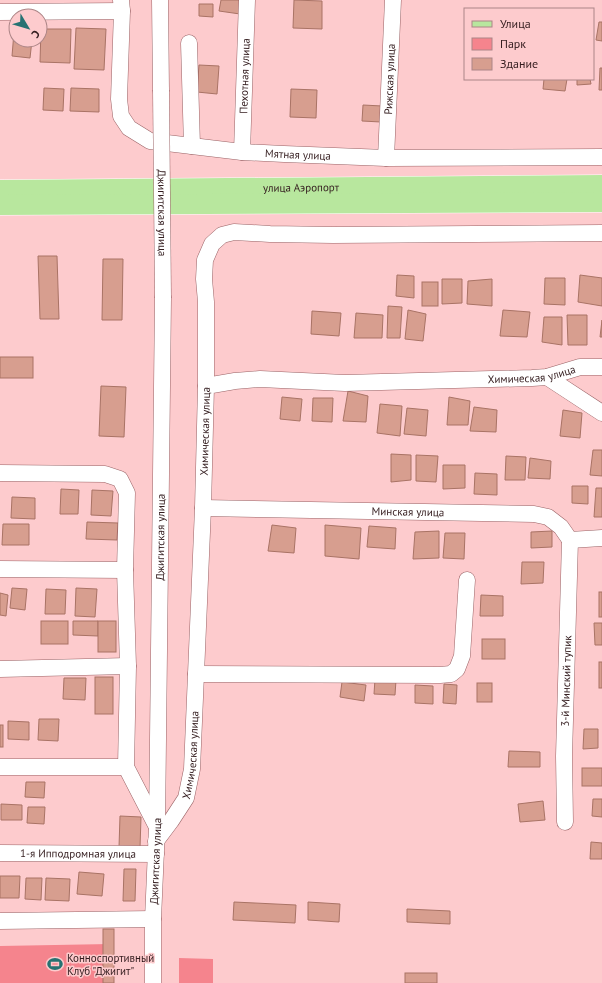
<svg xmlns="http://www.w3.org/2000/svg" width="602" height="983" viewBox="0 0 602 983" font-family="'PT Sans',sans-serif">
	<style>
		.green { fill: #f5848d }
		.building { fill: #d79e8f; stroke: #a97365 }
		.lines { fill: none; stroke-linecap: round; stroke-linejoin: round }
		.minor-casing { stroke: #9a6366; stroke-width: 17 }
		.major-casing { stroke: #fff; stroke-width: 21 }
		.minor { stroke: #fff; stroke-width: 16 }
		.major { stroke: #b8e79e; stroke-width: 20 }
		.minor-bridge-casing { stroke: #9a6366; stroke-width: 17; stroke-linecap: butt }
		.minor-bridge { stroke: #fff; stroke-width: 16 }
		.labels { text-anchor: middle; stroke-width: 3; stroke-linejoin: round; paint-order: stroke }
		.street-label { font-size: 11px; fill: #331c1e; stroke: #fdcbcd }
		.poi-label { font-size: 11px; fill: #331c1e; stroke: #fdcbcd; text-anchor: start }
	</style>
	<rect width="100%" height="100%" fill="#fdcbcd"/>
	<g class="green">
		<polygon points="110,944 111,983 0,983 0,946"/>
		<polygon points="179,958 213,959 213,983 179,983"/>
	</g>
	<g class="building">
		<polygon points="221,0 242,0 240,14 219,11"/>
		<polygon points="294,0 322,1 322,29 293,28"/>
		<polygon points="199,4 213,4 213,17 199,16"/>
		<polygon points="599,22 602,22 602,41 596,40"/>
		<polygon points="76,28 106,29 104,70 74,69"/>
		<polygon points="41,29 71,29 70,63 40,62"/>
		<polygon points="14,32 16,32 16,40 32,40 30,58 12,56"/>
		<polygon points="199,65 219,66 217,94 197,92"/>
		<polygon points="600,68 602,68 602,90 599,90"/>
		<polygon points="544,79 567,79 565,91 543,89"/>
		<polygon points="577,79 590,79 591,84 577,85"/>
		<polygon points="44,88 64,89 63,111 43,110"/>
		<polygon points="71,88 99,89 99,112 70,111"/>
		<polygon points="291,89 317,90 316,118 290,117"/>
		<polygon points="363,105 382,106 381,122 362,121"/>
		<polygon points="38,256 57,256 59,319 40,319"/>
		<polygon points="103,259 123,259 122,320 102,320"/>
		<polygon points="397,275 414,276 414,298 396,296"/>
		<polygon points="580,275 602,278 602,306 578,302"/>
		<polygon points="545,278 565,278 565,305 544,304"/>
		<polygon points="442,279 462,279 462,303 442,304"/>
		<polygon points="492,279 492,306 467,304 468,281"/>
		<rect x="422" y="282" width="16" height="24"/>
		<polygon points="388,306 402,307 400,338 387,338"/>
		<polygon points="408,310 426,314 423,341 405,339"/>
		<polygon points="503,310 530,312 527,337 500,336"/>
		<polygon points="312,311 341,313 339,336 311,334"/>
		<polygon points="356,313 383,315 382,338 354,338"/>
		<polygon points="567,315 587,315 587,345 568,345"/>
		<polygon points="544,317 562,317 562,345 542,342"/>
		<polygon points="602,320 602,337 600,337"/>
		<rect x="0" y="357" width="33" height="21"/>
		<polygon points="101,386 126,387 124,437 99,436"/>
		<polygon points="348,391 368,396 366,422 343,421"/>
		<polygon points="282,397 302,399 300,421 280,419"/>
		<polygon points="449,397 470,401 468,425 447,425"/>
		<polygon points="313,398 333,398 332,422 312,421"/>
		<polygon points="380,404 402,406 400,436 377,433"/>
		<polygon points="474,407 497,410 496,432 470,431"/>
		<polygon points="407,408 428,410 426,436 404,434"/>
		<polygon points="563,410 582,413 580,438 560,436"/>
		<polygon points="593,450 602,450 602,476 590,475"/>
		<polygon points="391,454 411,455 411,480 391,482"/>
		<polygon points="416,455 438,456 436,482 416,481"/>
		<polygon points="506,456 526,457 525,480 505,480"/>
		<polygon points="530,458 551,461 550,479 528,478"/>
		<polygon points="443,465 465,465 465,488 443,489"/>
		<polygon points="475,473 497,474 497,495 474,494"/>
		<polygon points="572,486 588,486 588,504 572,503"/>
		<polygon points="596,488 602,488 602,517 594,517"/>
		<polygon points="61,489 79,490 78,514 60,514"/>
		<polygon points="92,490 113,491 111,516 91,515"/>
		<polygon points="12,497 35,498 35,519 11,518"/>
		<polygon points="87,522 118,523 117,540 86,539"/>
		<polygon points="3,524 29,524 29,545 2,545"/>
		<polygon points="272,525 296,528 294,553 268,551"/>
		<polygon points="325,525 361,528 359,559 325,556"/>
		<polygon points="369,526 396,528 395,549 367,547"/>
		<polygon points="439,531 439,558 413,559 415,532"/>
		<polygon points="552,531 552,547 531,548 531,532"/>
		<polygon points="445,533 465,533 464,559 443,558"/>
		<polygon points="522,562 544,562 543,583 521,584"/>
		<polygon points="12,588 27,589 25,610 10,608"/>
		<polygon points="76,588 97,589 95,617 75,616"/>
		<polygon points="46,589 66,590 65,614 45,614"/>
		<rect x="599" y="592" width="3" height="25"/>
		<polygon points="0,593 8,595 6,616 0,615"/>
		<polygon points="481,595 503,596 503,616 480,616"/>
		<rect x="41" y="621" width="27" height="23"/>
		<polygon points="73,621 98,621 98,636 73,635"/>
		<rect x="98" y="621" width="18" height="31"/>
		<polygon points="594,623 602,623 602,645 595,645"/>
		<rect x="482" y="639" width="23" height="20"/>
		<rect x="599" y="662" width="3" height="26"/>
		<rect x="95" y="677" width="18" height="37"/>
		<polygon points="64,678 86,678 85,700 63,699"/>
		<polygon points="375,679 396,680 395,695 374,694"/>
		<polygon points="342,682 366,685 364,701 340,697"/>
		<rect x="477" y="683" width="15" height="19"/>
		<polygon points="444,684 457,685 456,704 443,703"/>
		<polygon points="415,685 433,686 433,704 415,703"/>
		<polygon points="39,719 59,719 58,741 38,740"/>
		<polygon points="8,721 29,722 29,740 8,739"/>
		<rect x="0" y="725" width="3" height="22"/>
		<polygon points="584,729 598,729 598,748 583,749"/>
		<polygon points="509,751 540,752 540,767 508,767"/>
		<rect x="582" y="768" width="20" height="18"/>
		<polygon points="26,782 45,782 44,798 25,797"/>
		<polygon points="593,799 602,799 602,817 592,816"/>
		<polygon points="543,801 545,820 520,822 518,804"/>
		<polygon points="1,804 22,805 22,820 1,820"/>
		<polygon points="28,807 45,807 44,824 27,823"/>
		<polygon points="120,816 141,817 140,848 119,847"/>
		<polygon points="591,842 602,843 602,859 590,859"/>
		<polygon points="124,869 136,869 135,901 123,901"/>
		<polygon points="79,872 104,874 102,896 77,894"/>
		<polygon points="0,876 20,876 19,898 0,898"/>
		<polygon points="26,878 42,878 41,900 25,899"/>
		<polygon points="46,878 70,879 69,901 45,900"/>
		<polygon points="234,902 296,905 295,923 233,920"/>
		<polygon points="308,902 340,904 339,922 308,920"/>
		<polygon points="407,909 450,911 450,924 407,922"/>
		<rect x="103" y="929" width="11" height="54"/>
		<rect x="405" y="973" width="32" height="10"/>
	</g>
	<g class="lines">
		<g class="minor-casing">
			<g id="minor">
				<path id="s1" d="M121 0 122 11 119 99 121 116 129 128 150 141 242 152 284 154 386 158 602 157"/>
				<polyline points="160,0 161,90"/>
				<polyline points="0,12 122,11"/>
				<polyline points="189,43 192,146"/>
				<path id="s2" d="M242 152 247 0"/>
				<path id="s3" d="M386 158 393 0"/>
				<polyline points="547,377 602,413"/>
				<polyline points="206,386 206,302 204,279 205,260 212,244 222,235 234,232 270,234 333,235 602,233"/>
				<polyline points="0,473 105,474 120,479 127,493 125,570 128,666 126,767 156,825"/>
				<path id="s4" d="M203 508 534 514 548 517 561 527 570 540 602 538"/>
				<polyline points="0,569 125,570"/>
				<polyline points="0,669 128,666"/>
				<polyline points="196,674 440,675 451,674 457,669 462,656 467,580"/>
				<polyline points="0,767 126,767"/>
				<path id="s5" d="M565 822 564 756 570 540"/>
				<path id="s6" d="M156 841 171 821 186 798 192 769 203 508 206 386 235 381 260 379 345 383 532 378 547 377 580 367H602"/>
				<path id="s7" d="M0 853 156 854"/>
				<polyline points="0,921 153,919"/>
				<path id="s8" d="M153 983V919L157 827 163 298"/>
			</g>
		</g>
		<g class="major-casing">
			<g id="major">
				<path id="s9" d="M0 190 602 185"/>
				<polyline points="0,205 602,202"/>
			</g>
		</g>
		<use href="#minor" class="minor"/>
		<use href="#major" class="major"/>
		<g class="minor-bridge-casing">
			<g id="minor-bridge">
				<path id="s10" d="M161 90 163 298"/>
			</g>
		</g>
		<use href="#minor-bridge" class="minor-bridge"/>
	</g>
	<defs>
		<g id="stadium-bare" transform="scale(1.2)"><path d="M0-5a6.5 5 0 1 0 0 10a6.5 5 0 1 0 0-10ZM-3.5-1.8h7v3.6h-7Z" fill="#277272" stroke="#fdcbcd" stroke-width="2.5" paint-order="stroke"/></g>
	</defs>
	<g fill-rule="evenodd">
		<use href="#stadium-bare" x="55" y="964"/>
	</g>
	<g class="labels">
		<g class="street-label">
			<text dy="4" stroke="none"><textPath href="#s2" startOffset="76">Пехотная улица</textPath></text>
			<text dy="4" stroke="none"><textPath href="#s3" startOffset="79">Рижская улица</textPath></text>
			<text dy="4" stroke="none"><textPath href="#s1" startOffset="304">Мятная улица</textPath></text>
			<text dy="4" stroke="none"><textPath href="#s9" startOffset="301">улица Аэропорт</textPath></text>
			<text dy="4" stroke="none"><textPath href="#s10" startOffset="123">Джигитская улица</textPath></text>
			<text dy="4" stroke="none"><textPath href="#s6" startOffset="792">Химическая улица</textPath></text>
			<text dy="4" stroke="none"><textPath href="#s6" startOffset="420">Химическая улица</textPath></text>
			<text dy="4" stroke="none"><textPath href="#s4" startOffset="205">Минская улица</textPath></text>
			<text dy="4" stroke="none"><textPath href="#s8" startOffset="446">Джигитская улица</textPath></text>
			<text dy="4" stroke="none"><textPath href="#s5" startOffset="141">3-й Минский тупик</textPath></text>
			<text dy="4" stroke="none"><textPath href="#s6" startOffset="96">Химическая улица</textPath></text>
			<text dy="4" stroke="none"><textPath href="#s7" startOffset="78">1-я Ипподромная улица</textPath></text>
			<text dy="4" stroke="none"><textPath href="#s8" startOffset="122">Джигитская улица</textPath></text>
		</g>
		<g class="poi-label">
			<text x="67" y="962">Конноспортивный<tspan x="67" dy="13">Клуб "Джигит"</tspan></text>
		</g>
	</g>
	<rect x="464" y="8" width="130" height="72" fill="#fdcbcd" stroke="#ac8587"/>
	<rect x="472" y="21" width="20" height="6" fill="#b8e79e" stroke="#ac8587"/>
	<text x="500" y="28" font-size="12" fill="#331c1e">Улица</text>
	<rect x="472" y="38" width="20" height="12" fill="#f5848d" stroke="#ac8587"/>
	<text x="500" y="48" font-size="12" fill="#331c1e">Парк</text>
	<rect x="472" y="58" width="20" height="12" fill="#d79e8f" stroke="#ac8587"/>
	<text x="500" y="68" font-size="12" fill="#331c1e">Здание</text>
	<g transform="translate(28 28) rotate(128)"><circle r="19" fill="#fdcbcd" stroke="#ac8587"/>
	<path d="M0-3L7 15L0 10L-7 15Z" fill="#277272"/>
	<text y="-6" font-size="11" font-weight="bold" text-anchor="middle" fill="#331c1e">С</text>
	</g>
</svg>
